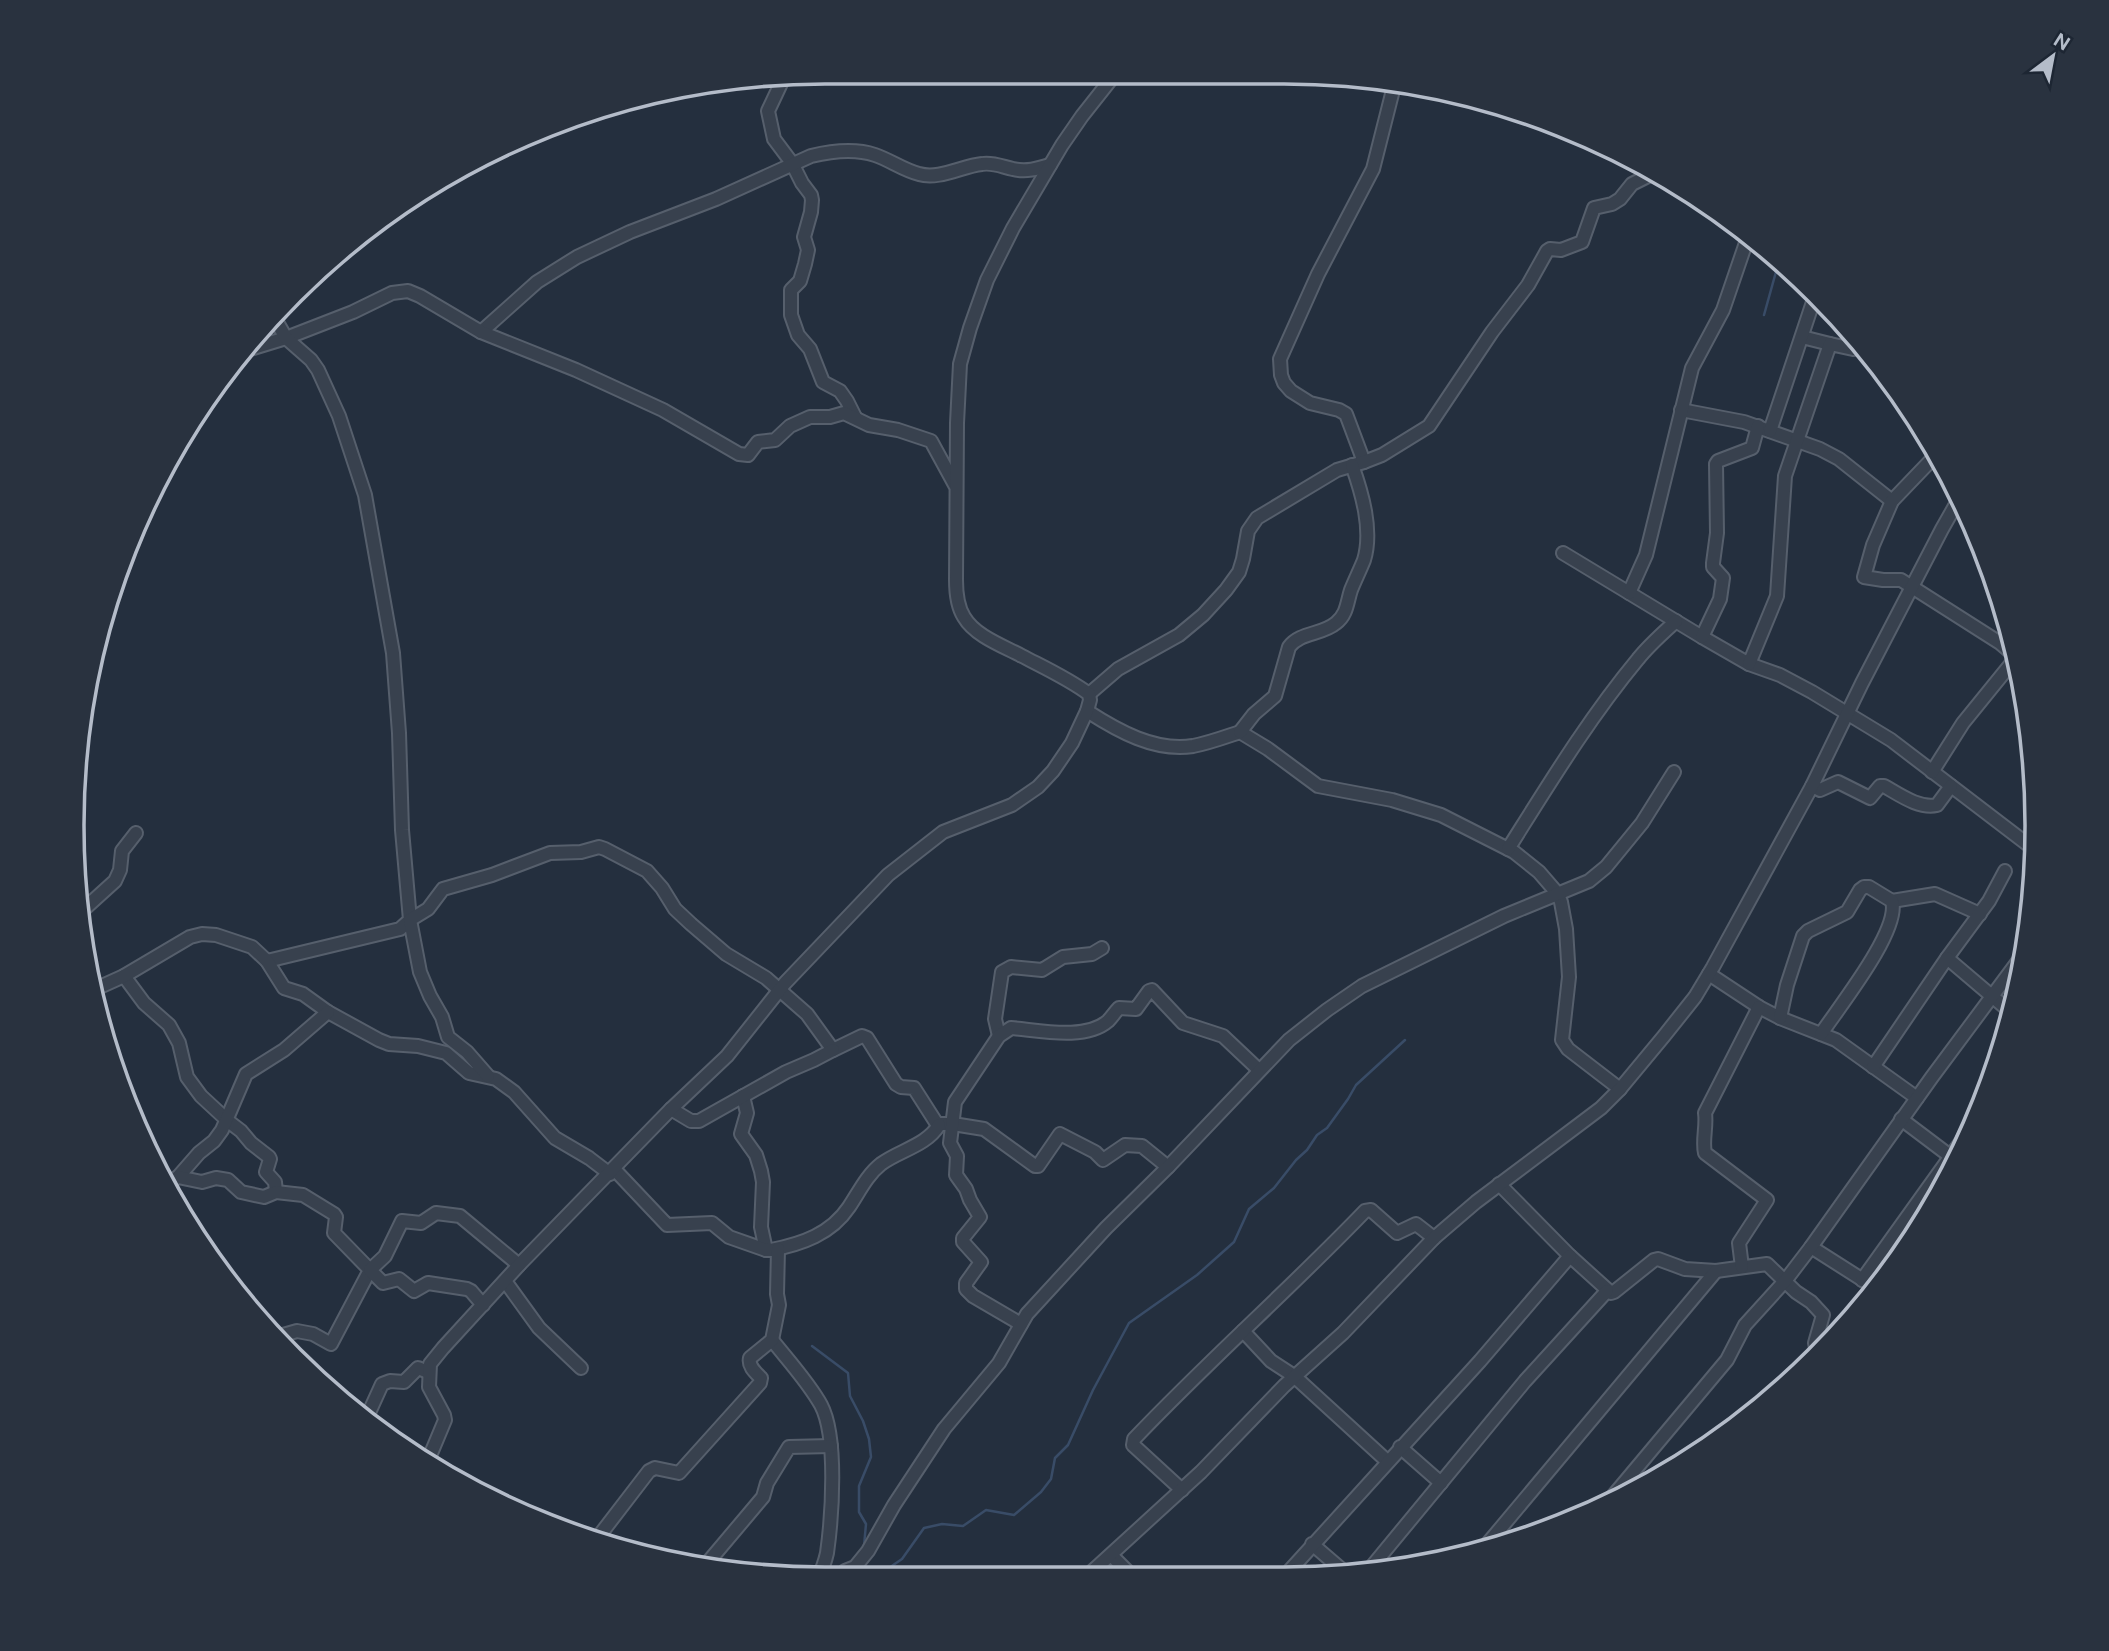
<svg xmlns="http://www.w3.org/2000/svg" width="2109" height="1651" viewBox="0 0 2109 1651" font-family="'Public Sans',sans-serif">
	<style>
		.lines { fill: none; stroke-linecap: round; stroke-linejoin: round }
		.stream { stroke: #394c67; stroke-width: 2.5 }
		.minor-casing { stroke: #565f6c; stroke-width: 16 }
		.minor { stroke: #38414e; stroke-width: 12 }
		.rim { fill: none; stroke: #b4bcc9; stroke-width: 3.5 }
	</style>
	<rect width="100%" height="100%" fill="#242f3e"/>
	<g class="lines">
		<g class="stream">
			<polyline points="1764,315 1779,261"/>
			<polyline points="812,1346 848,1373 850,1396 863,1421 869,1439 871,1457 859,1486 859,1512 866,1524 864,1546 851,1564"/>
			<polyline points="879,1579 883,1572 902,1559 924,1528 942,1524 963,1526 986,1510 1014,1515 1041,1492 1051,1479 1055,1458 1068,1445 1093,1390 1129,1323 1197,1275 1234,1242 1249,1209 1274,1188 1296,1160 1307,1150 1317,1135 1327,1128 1348,1099 1356,1085 1405,1040"/>
		</g>
		<g class="minor-casing">
			<g id="minor">
				<polyline points="784,77 768,111 774,139 792,163 802,183 811,195 812,200 811,212 804,237 808,250 805,264 800,281 791,290 791,315 798,335 810,349 823,382 840,391 847,401 855,417"/>
				<path d="M481 332 537 282 577 257 630 232 716 199 811 156C832 151 854 148 875 155 890 160 903 170 919 174 939 180 962 166 982 164 993 162 1003 167 1013 169 1026 172 1037 169 1050 165"/>
				<polyline points="1802,337 1830,344"/>
				<polyline points="250,349 286,338 353,312 392,293 408,291 420,296 481,332 576,370 663,410 739,454 748,455 758,442 775,440 790,426 810,417 830,417 844,413 869,425 898,430 931,441 955,485"/>
				<polyline points="1681,410 1744,422 1820,449 1839,459 1892,501"/>
				<polyline points="1770,431 1815,296"/>
				<polyline points="1938,453 1892,501 1873,545 1864,577 1883,580 1901,580 2000,643 2014,655"/>
				<polyline points="1364,462 1346,414 1339,410 1310,403 1291,391 1284,383 1281,375 1280,359 1318,274 1373,169 1394,86"/>
				<polyline points="1563,553 1702,637 1749,664 1780,675 1812,692 1891,740 2035,850"/>
				<polyline points="1629,593 1646,555 1692,368 1723,310 1749,234"/>
				<polyline points="1702,637 1720,599 1723,578 1713,567 1713,563 1717,533 1716,464 1718,461 1752,448 1758,426"/>
				<polyline points="1749,664 1777,596 1785,476 1830,344 1853,349 1858,339"/>
				<polyline points="1089,694 1118,669 1179,635 1203,615 1226,590 1239,572 1243,559 1248,531 1257,518 1337,470 1364,462 1382,455 1429,426 1492,332 1528,285 1547,251 1550,249 1561,250 1582,242 1594,208 1612,204 1620,199 1632,184 1654,173"/>
				<path d="M1087 711C1118 731 1155 752 1193 746 1209 743 1225 737 1240 732L1268 749 1318 786 1392 800 1441 815 1514 852 1539 872 1558 894 1561 902 1566 929 1569 977 1562 1040 1568 1049 1620 1089"/>
				<path d="M1240 732 1254 714 1275 696 1289 647C1300 632 1322 635 1336 623 1347 615 1347 602 1351 590 1355 580 1360 570 1364 560 1373 530 1362 493 1352 465"/>
				<polyline points="1932,772 1963,723 2015,659"/>
				<path d="M1812 786 1820 790 1838 782 1870 798 1880 786H1884C1900 795 1919 809 1937 805L1951 786"/>
				<path d="M1508 849C1549 784 1589 718 1638 659 1649 645 1663 633 1676 621"/>
				<polyline points="1892,901 1935,894 1980,914"/>
				<polyline points="83,910 115,881 120,870 122,851 136,833"/>
				<polyline points="1947,958 1989,901 2005,871"/>
				<polyline points="267,961 400,929 410,920 402,830 399,733 393,653 365,495 339,416 318,370 311,360 286,338 274,317"/>
				<polyline points="1709,974 1759,1007 1780,1018 1836,1040 1917,1098"/>
				<polyline points="124,976 144,1003 169,1025 179,1043 187,1077 201,1096 228,1121 241,1131 251,1143 269,1157 270,1159 266,1172 275,1182 276,1192"/>
				<polyline points="93,990 124,976 190,937 202,934 216,935 252,947 267,961 284,988 303,994 328,1012 379,1040 389,1044 418,1046 446,1053 469,1073 496,1079 514,1092 555,1138 589,1158 610,1174"/>
				<path d="M1780 1018 1787 985 1803 936 1808 931 1847 912 1860 890 1864 887H1869L1892 901C1901 930 1838 1008 1821 1034"/>
				<polyline points="999,1036 995,1019 1002,972 1011,967 1042,970 1063,957 1092,954 1102,948"/>
				<polyline points="1873,1067 1947,958 2013,1014"/>
				<polyline points="488,1076 467,1052 448,1037 442,1017 430,996 420,972 410,920 428,909 443,889 492,875 550,853 581,852 599,847 605,849 647,871 662,888 675,909 691,924 726,954 766,978 807,1014 833,1050 862,1036 867,1038 896,1084 901,1087 914,1088 937,1124 953,1124 984,1129 1035,1166 1038,1166 1060,1134 1095,1152 1103,1160 1125,1145 1142,1146 1168,1167"/>
				<polyline points="743,1096 747,1113 741,1134 756,1155 761,1171 763,1182 761,1227 766,1250"/>
				<polyline points="671,1109 691,1121 699,1121 786,1072 814,1060 833,1050"/>
				<polyline points="1901,1119 1958,1162"/>
				<path d="M614 1169 667 1225 712 1223 729 1237 766 1250H771C802 1244 831 1234 849 1207 859 1192 867 1175 881 1164 900 1150 926 1146 939 1125"/>
				<polyline points="178,1177 199,1153 214,1141 222,1130 246,1074 284,1050 328,1012"/>
				<polyline points="1499,1184 1570,1256 1611,1293 1614,1292 1654,1260 1658,1259 1685,1269 1716,1271 1767,1264 1796,1292 1811,1302 1823,1315 1815,1343 1817,1353"/>
				<polyline points="165,1185 178,1177 202,1182 216,1178 228,1180 241,1192 264,1197 276,1192 303,1195 334,1214 336,1217 334,1233 370,1270 331,1344 313,1334 297,1331 276,1337"/>
				<polyline points="1811,1247 1877,1289"/>
				<path d="M1742 1267 1739 1243 1767 1200 1705 1153C1702 1141 1707 1126 1705 1113L1759 1007"/>
				<polyline points="1862,1280 1971,1128"/>
				<polyline points="505,1281 539,1328 581,1368"/>
				<polyline points="483,1305 471,1291 467,1289 428,1283 414,1291 399,1279 383,1283 370,1270 385,1256 402,1221 421,1223 436,1213 460,1216 519,1265"/>
				<path d="M1021 1324 973 1296 966 1289V1283L981 1262 963 1242V1238L980 1217 970 1200 966 1189 956 1175 957 1156 950 1143 955 1102 999 1036 1011 1028C1038 1030 1085 1041 1108 1021 1112 1017 1115 1012 1119 1008L1136 1009 1149 991 1152 990 1183 1023 1223 1036 1259 1070"/>
				<polyline points="1243,1331 1271,1361 1294,1376 1387,1461"/>
				<path d="M772 1340C788 1360 809 1383 821 1405 838 1437 832 1517 827 1553 825 1562 822 1570 818 1579"/>
				<polyline points="367,1417 382,1384 390,1381 404,1382 418,1368 428,1372"/>
				<polyline points="1400,1447 1441,1483"/>
				<path d="M427 1463 445 1420 444 1415 429 1387 430 1364 443 1348 519 1265 671 1109 727 1056 785 983 888 875 943 832 1012 805 1038 787 1053 771 1072 743 1087 711 1090 700 1089 694C1069 679 1045 668 1022 656 1003 646 975 636 964 617 957 606 956 592 956 580L957 423 960 364 970 328 987 280 1013 228 1062 145 1082 116 1116 73"/>
				<path d="M1182 1490 1133 1445 1134 1439C1208 1361 1290 1289 1365 1211L1371 1210 1397 1233 1416 1224 1434 1238"/>
				<polyline points="1608,1502 1727,1360 1745,1325 1785,1281 1811,1247 1932,1077 2022,956"/>
				<path d="M596 1540 649 1471 655 1468 679 1473 760 1383 761 1378C755 1372 748 1366 750 1358L772 1340 779 1305 777 1294 778 1249"/>
				<polyline points="1312,1544 1348,1575"/>
				<polyline points="1484,1548 1716,1271"/>
				<polyline points="1111,1555 1134,1578"/>
				<polyline points="704,1567 763,1497 767,1483 789,1447 831,1446"/>
				<polyline points="1369,1570 1525,1381 1607,1291"/>
				<polyline points="1085,1578 1201,1472 1284,1386 1343,1333 1434,1238 1476,1202 1601,1108 1620,1089 1664,1036 1695,997 1713,967 1812,786 1862,683 1942,529 1959,499"/>
				<polyline points="1283,1578 1480,1361 1570,1256"/>
				<polyline points="840,1579 845,1571 855,1567 868,1551 894,1505 944,1429 999,1363 1027,1314 1106,1228 1168,1167 1289,1040 1327,1010 1362,986 1504,916 1589,881 1606,867 1642,823 1674,772"/>
			</g>
		</g>
		<use href="#minor" class="minor"/>
	</g>
	<path d="M0 0H2109V1651H0ZM825 84H1284A741 741 0 0 1 2025 825V826A741 741 0 0 1 1284 1567H825A741 741 0 0 1 84 826V825A741 741 0 0 1 825 84Z" fill="#29323f" fill-rule="evenodd"/>
	<path class="rim" d="M825 84H1284A741 741 0 0 1 2025 825V826A741 741 0 0 1 1284 1567H825A741 741 0 0 1 84 826V825A741 741 0 0 1 825 84Z"/>
	<g transform="translate(2053 56) rotate(32)" stroke="#1d2633" stroke-width="5" paint-order="stroke">
	<path d="M0-5L12 26L0 18L-12 26Z" fill="#b4bcc9"/>
	<text y="-10" font-size="19" font-weight="bold" text-anchor="middle" fill="#b4bcc9">N</text>
	</g>
</svg>
